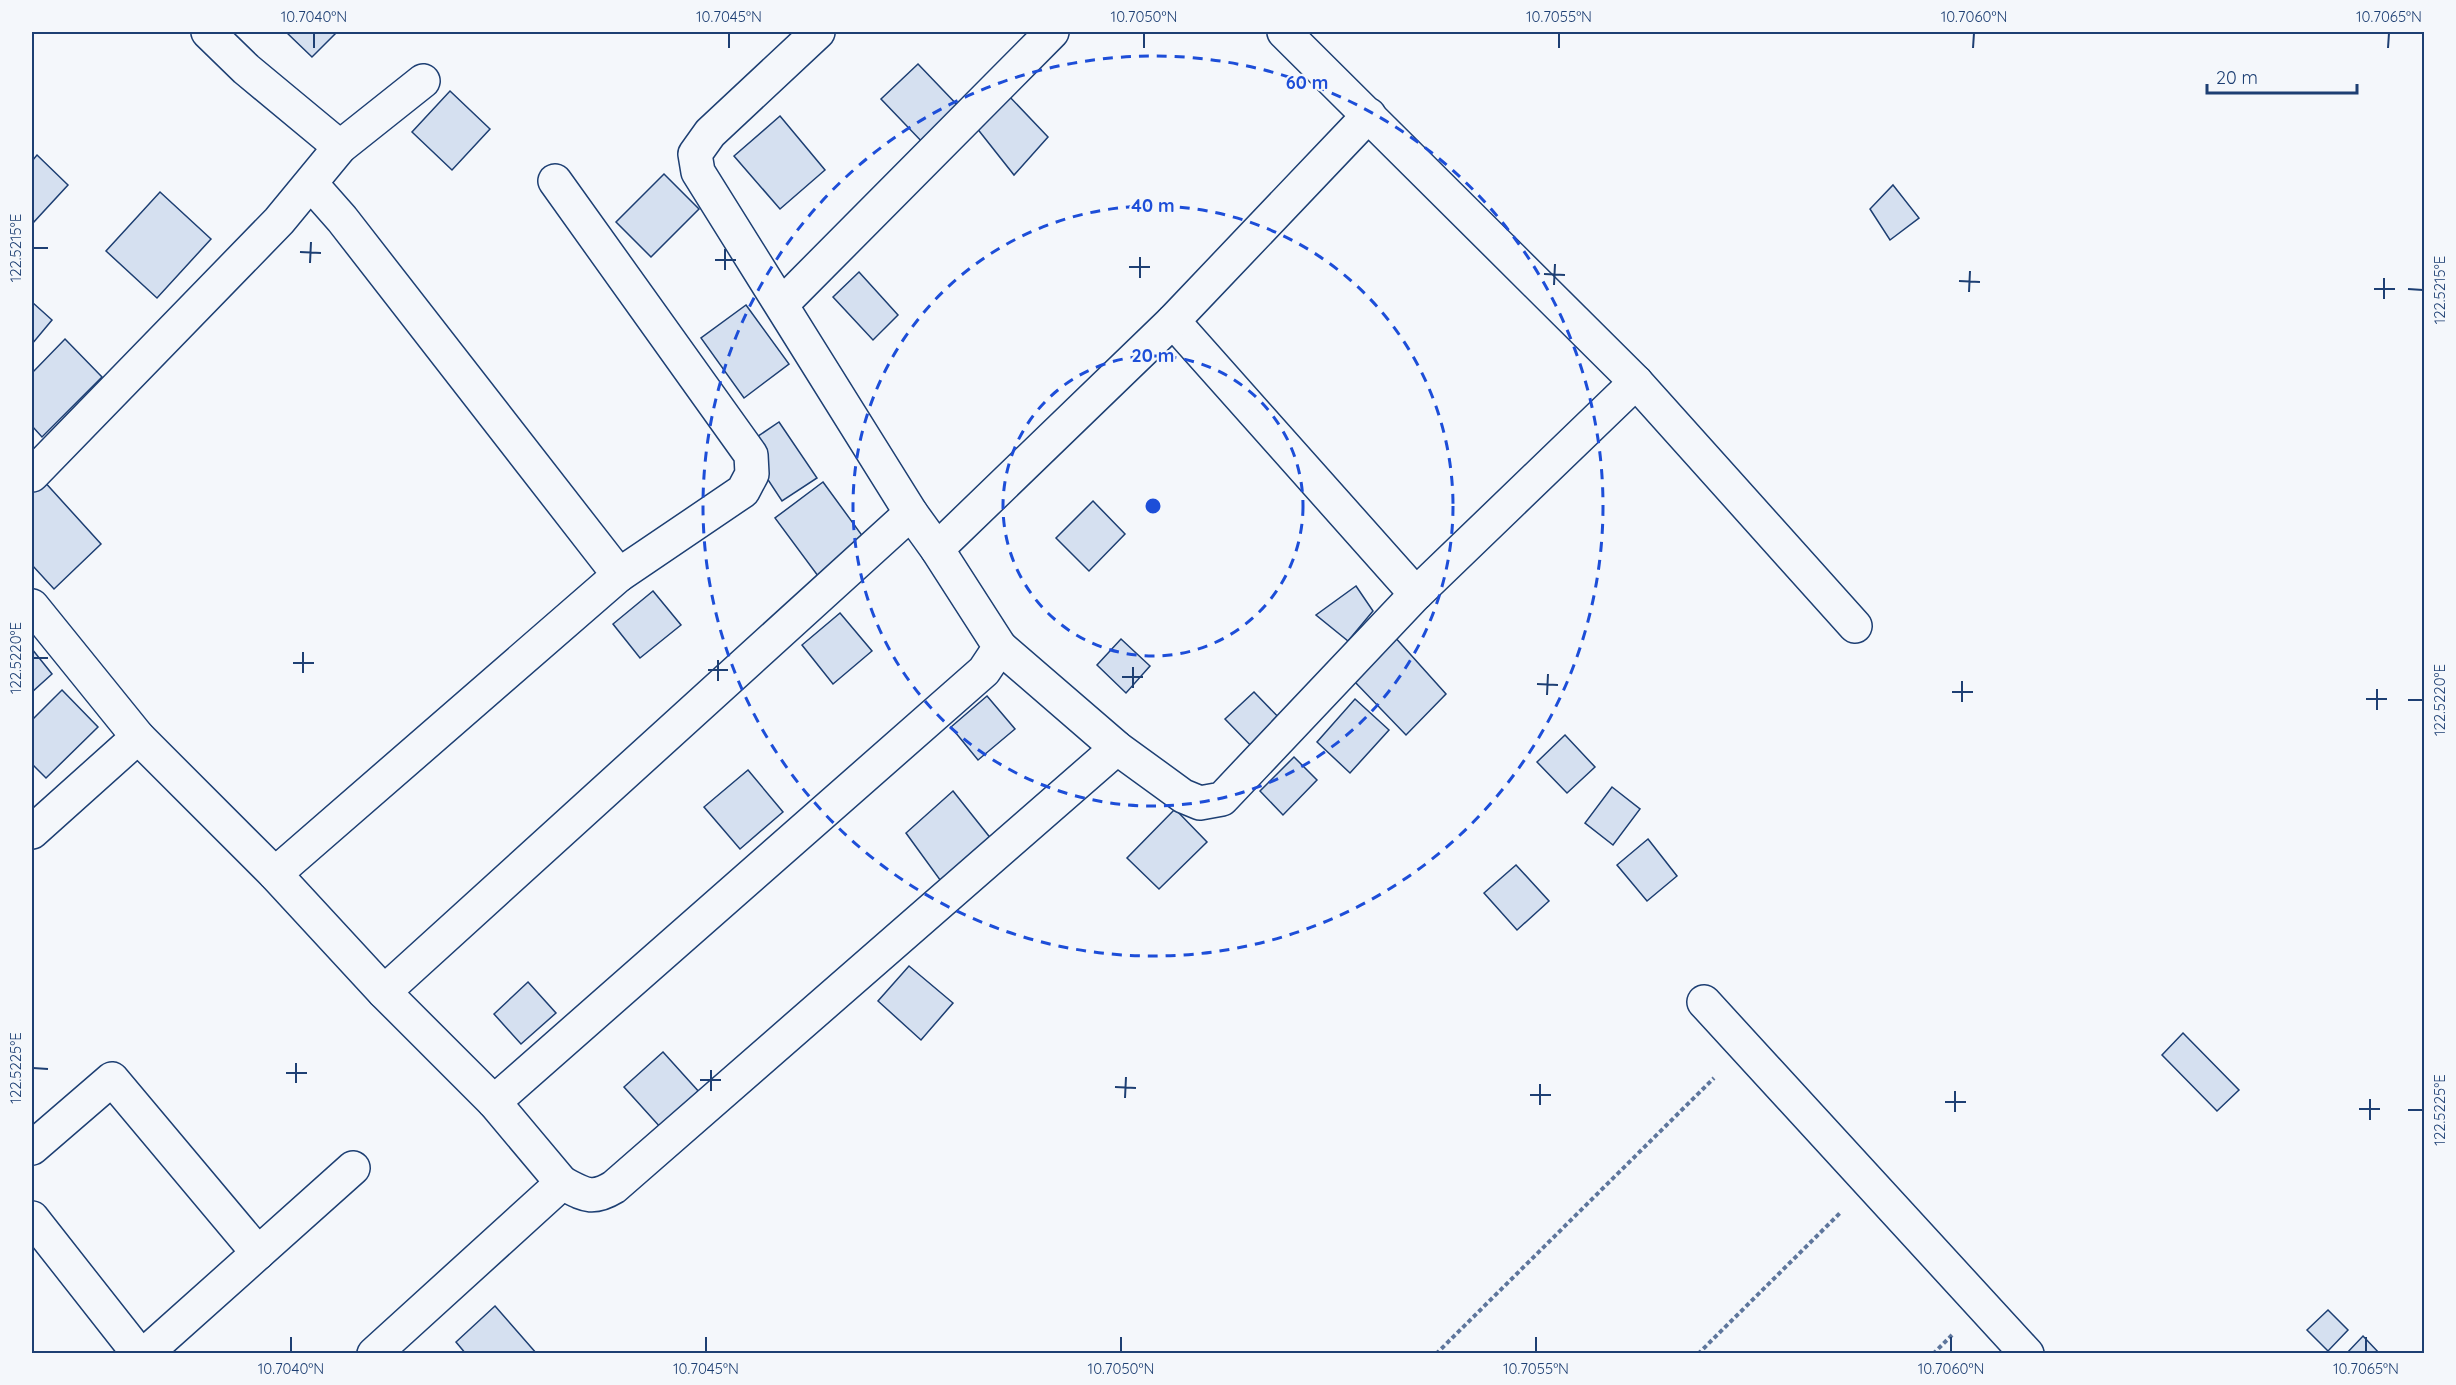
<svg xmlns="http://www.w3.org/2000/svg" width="2456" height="1385" viewBox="0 0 2456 1385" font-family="Quicksand,sans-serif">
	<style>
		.building { fill: #d5e0f0; stroke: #1d3f73; stroke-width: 1.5 }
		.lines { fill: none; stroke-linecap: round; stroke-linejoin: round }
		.minor-casing { stroke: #1d3f73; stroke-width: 36 }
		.path { stroke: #5e769c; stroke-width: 4; stroke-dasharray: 4.5 3; stroke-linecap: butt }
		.minor { stroke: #f4f7fb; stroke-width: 33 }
		.ticks { fill: none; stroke: #1d3f73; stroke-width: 2 }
		.ring { fill: none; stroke: #1d4ed8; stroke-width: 3; stroke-dasharray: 10 8 }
		.centre { fill: #1d4ed8; stroke: #f4f7fb; stroke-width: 3 }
		.ring-label { font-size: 18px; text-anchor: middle; font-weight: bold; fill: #1d4ed8; stroke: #f4f7fb; stroke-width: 4.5; stroke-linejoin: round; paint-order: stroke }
		.neatline { fill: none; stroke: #1d3f73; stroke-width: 2 }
		.ticks-label { font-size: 15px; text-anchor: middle; fill: #1d3f73 }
	</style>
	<rect width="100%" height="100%" fill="#f4f7fb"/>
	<g class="building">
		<polygon points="286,32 337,32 312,57"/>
		<polygon points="918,64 963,111 926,146 881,99"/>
		<polygon points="450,91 490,129 452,170 412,132"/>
		<polygon points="1007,94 1048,137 1014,175 976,127"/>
		<polygon points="780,116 825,170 780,209 734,156"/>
		<polygon points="37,155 68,185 32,224 32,161"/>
		<polygon points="664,174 699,209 651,257 616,222"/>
		<polygon points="1893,185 1919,218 1890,240 1870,209"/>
		<polygon points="160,192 211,239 157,298 106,251"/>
		<polygon points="859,272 898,315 873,340 833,297"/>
		<polygon points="32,302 52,320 32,344"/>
		<polygon points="746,305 789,364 744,398 701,338"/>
		<polygon points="65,339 102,377 42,437 32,426 32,373"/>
		<polygon points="779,422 817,478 782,501 745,445"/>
		<polygon points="42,479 101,544 54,589 32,565 32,489"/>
		<polygon points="823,482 869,545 821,580 775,518"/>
		<polygon points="1093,501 1125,534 1089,571 1056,538"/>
		<polygon points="1356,586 1373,611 1348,641 1316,615"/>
		<polygon points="653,591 681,625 640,658 613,624"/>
		<polygon points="840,613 872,651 833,684 802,645"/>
		<polygon points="1393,635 1446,694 1406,735 1354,681"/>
		<polygon points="1121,639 1150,666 1126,693 1097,665"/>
		<polygon points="32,649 52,674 32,692"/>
		<polygon points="62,690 98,727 46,778 32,764 32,720"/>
		<polygon points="1254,692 1285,724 1257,752 1225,719"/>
		<polygon points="987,696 1015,729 978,760 951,727"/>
		<polygon points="1355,699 1389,730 1350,773 1317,742"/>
		<polygon points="1565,735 1595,767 1567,793 1537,762"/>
		<polygon points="1294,757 1317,780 1283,815 1260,791"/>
		<polygon points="748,770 783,812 740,849 704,807"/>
		<polygon points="1612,787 1640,809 1613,845 1585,823"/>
		<polygon points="953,791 992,840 943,884 906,833"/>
		<polygon points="1175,809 1207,842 1159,889 1127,858"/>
		<polygon points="1648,839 1677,876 1647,901 1617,865"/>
		<polygon points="1516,865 1549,901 1517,930 1484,893"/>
		<polygon points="909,966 953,1003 921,1040 878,1001"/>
		<polygon points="528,982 556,1013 521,1044 494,1014"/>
		<polygon points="2183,1033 2239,1090 2217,1111 2162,1055"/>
		<polygon points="663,1052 700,1093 661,1128 624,1087"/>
		<polygon points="495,1306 537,1354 466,1354 456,1342"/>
		<polygon points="2328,1310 2348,1330 2328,1351 2307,1330"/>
		<polygon points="2363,1336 2380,1354 2346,1354"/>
	</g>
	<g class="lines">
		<g class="minor-casing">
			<g id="minor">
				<polyline points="208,32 246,69 340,147"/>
				<polyline points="1284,32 1636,382 1855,626"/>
				<polyline points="555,181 751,455 752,474 743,491 619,575"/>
				<polyline points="782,304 1052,32"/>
				<polyline points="1173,321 1416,594"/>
				<polyline points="32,475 279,221 340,147 423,81"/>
				<polyline points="937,549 1173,321 1369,115"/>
				<polyline points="32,606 138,737 275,874 384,992 494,1102 562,1183 374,1354"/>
				<polyline points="1000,647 1117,748 1183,796 1200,803 1222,799 1416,594 1636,382"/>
				<polyline points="32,832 138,737"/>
				<polyline points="275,874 619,575 342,219 312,185"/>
				<polyline points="384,992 911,513"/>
				<polyline points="1704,1002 2027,1354"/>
				<polyline points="494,1102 984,671 1000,647 937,549 911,513 698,172 695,154 710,133 818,32"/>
				<polyline points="32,1148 112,1079 258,1253"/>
				<path d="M562 1183C584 1194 591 1201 614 1187L1117 748"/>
				<polyline points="32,1218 139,1354"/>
				<polyline points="145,1354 353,1168"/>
			</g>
		</g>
		<g class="path">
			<polyline points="1436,1354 1714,1078"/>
			<polyline points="1698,1354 1840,1213"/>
			<polyline points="1933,1354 1952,1335"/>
		</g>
		<use href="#minor" class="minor"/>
	</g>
	<path class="ticks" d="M314 48V33M729 48V33M1144 48V33M1559 48V33M1973 48 1974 33M2388 48 2389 33M33 248H48M300 252 321 253M715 260H736M310 263 311 242M1129 267H1150M725 270V249M1544 274 1565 275M1140 278V257M1959 281 1980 282M1554 285 1555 264M2374 289H2395M2408 289 2423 290M1969 292 1970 271M2384 299V278M33 658H48M293 663H314M708 670H728M303 673V652M1122 677H1143M718 681V660M1537 684 1558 685M1133 688V667M1952 692H1973M1547 695 1548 674M2366 699H2387M2408 700H2423M1962 702V681M2377 710V689M33 1068 48 1069M286 1073H307M700 1080H721M296 1083V1063M1115 1087 1136 1088M711 1091V1070M1530 1095H1551M1125 1098 1126 1077M1945 1102H1966M1540 1105V1084M2359 1109H2380M2408 1110H2423M1955 1112V1091M2370 1120V1099M291 1352V1337M706 1352V1337M1121 1352V1337M1536 1352V1337M1951 1352V1337M2366 1352V1337"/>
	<g class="ring">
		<circle cx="1153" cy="506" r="150"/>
		<circle cx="1153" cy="506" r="300"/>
		<circle cx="1153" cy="506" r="450"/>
	</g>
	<circle cx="1153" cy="506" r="9" class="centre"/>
	<g class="ring-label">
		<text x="1307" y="89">60 m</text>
		<text x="1153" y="212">40 m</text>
		<text x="1153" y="362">20 m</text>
	</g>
	<rect width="2456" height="1385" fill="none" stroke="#f4f7fb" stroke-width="66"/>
	<path d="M2207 84v9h150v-9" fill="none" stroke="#1d3f73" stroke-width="3"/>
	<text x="2216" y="84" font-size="18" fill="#1d3f73" stroke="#f4f7fb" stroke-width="4.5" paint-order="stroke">20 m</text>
	<rect x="33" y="33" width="2390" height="1319" class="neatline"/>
	<g class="ticks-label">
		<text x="314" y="22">10.7040°N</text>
		<text x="729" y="22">10.7045°N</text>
		<text x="1144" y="22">10.7050°N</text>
		<text x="1559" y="22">10.7055°N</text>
		<text x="1974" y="22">10.7060°N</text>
		<text x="2389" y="22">10.7065°N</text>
		<text transform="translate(16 248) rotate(-90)" y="5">122.5215°E</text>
		<text transform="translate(2440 290) rotate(-90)" y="5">122.5215°E</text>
		<text transform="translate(16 658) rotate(-90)" y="5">122.5220°E</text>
		<text transform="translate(2440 700) rotate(-90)" y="5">122.5220°E</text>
		<text transform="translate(16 1068) rotate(-90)" y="5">122.5225°E</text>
		<text transform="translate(2440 1110) rotate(-90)" y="5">122.5225°E</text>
		<text x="291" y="1374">10.7040°N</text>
		<text x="706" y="1374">10.7045°N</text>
		<text x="1121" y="1374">10.7050°N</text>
		<text x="1536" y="1374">10.7055°N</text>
		<text x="1951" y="1374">10.7060°N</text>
		<text x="2366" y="1374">10.7065°N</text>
	</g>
</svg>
